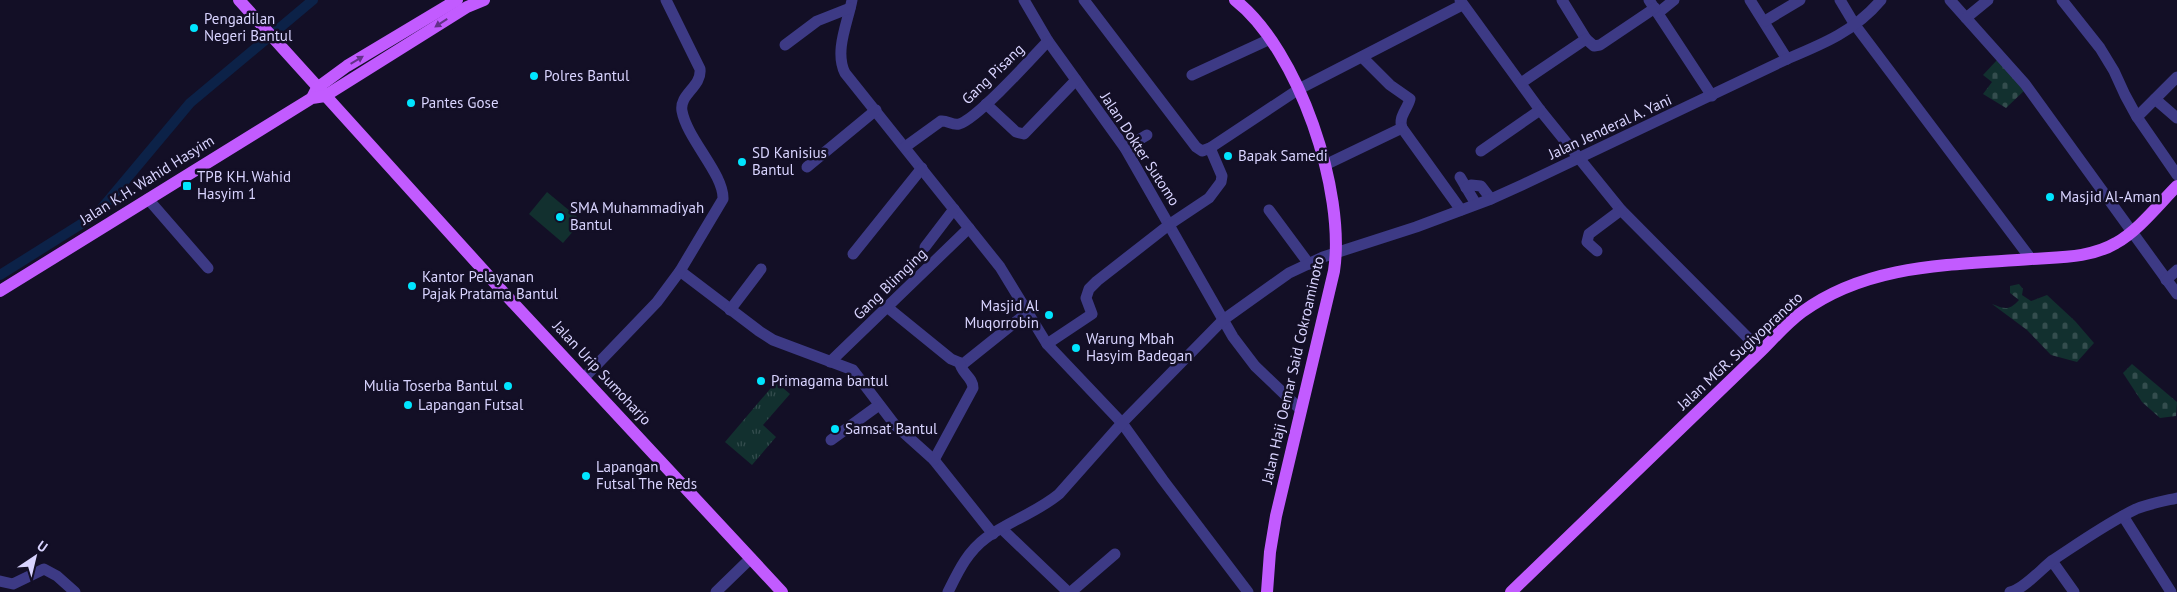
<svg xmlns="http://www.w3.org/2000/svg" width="2177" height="592" viewBox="0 0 2177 592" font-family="'PT Sans',sans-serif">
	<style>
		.grass { fill: #12302f }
		.cemetery { fill: url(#cemetery-stones) }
		.park { fill: url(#park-tufts) }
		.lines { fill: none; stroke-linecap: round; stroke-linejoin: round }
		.canal { stroke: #0c2248; stroke-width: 10 }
		.minor { stroke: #3d3a85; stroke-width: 11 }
		.major { stroke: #c25bff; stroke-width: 12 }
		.oneway { fill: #623188 }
		.poi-dot { fill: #00e5ff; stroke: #130f26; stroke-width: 2 }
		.labels { text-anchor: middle; stroke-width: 5; stroke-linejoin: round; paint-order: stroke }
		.poi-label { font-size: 15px; fill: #d9d4ff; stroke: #130f26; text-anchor: start }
		.street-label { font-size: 15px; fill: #d9d4ff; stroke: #130f26 }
	</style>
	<defs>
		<pattern id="cemetery-stones" width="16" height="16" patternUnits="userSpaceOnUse" patternTransform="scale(1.25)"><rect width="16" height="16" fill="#12302f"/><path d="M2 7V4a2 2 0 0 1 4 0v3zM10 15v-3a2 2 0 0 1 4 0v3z" fill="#344d4e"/></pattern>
		<pattern id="park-tufts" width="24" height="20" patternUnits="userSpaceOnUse" patternTransform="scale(1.25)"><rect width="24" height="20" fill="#12302f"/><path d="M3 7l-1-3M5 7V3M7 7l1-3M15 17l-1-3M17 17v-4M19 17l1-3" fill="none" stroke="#344d4e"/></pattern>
	</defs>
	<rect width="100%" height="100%" fill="#130f26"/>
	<polygon class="grass" points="547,192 582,221 563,243 529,214"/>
	<g class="cemetery">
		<polygon points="1998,59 2026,89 2006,108 1983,94 1992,82 1983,75"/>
		<path d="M2019 284 2023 289 2022 295 2031 301 2047 295 2075 321 2094 343 2077 362 2051 355 2027 330 1992 304C2005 309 2009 311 2019 300L2010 293V286Z"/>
		<polygon points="2132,364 2177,402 2176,416 2160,418 2142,402 2123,373"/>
	</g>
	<polygon class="park" points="776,382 790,394 763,425 776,437 752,465 725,442"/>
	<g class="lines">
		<polyline class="canal" points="0,275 97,214 190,103 313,0"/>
		<g class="minor">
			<path d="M852 0C848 22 834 51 845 73L1000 267 1047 344 1122 423 1163 480 1248 592"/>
			<polyline points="1024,0 1048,41 1125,148 1233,337 1255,366 1301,410"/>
			<polyline points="1084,0 1196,147 1202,151 1210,148"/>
			<polyline points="1460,0 1540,110 1621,210 1761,351"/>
			<polyline points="1562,0 1586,39"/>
			<polyline points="1649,0 1712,96"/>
			<polyline points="1750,0 1787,59"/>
			<polyline points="1840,0 1855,25 2031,259"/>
			<polyline points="1950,0 2025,84 2177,294"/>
			<polyline points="2062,0 2100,48 2114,71 2125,95 2137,117 2177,175"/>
			<polyline points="1658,13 1674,0"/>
			<polyline points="1966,18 1988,0"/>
			<polyline points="1765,21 1800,0"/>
			<polyline points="785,45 817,21 850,8"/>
			<path d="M1362 57 1390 85 1410 99C1407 110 1398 117 1402 128L1461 210"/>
			<polyline points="1192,75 1270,39"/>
			<polyline points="1521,83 1586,39 1594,46 1600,45 1655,8"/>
			<polyline points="2155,99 2177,118"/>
			<polyline points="986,104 1016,132 1024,134 1076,80"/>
			<polyline points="2137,117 2177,77"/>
			<path d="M905 147 941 121C947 120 953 126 959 124 977 119 1033 57 1048 41"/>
			<polyline points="1125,148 1147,135"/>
			<polyline points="1481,151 1540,110"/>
			<polyline points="1325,165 1402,128"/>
			<polyline points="807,167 876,110"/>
			<polyline points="1460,177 1476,204"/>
			<polyline points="1466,188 1471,185 1481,186 1491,199"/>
			<polyline points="148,199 208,268"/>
			<polyline points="1269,210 1309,264"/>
			<polyline points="925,247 954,209"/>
			<polyline points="1597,251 1587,242 1589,234 1621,210"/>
			<polyline points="853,254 922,168"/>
			<polyline points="680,271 759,331 773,340 853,370 895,425 934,460 993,534"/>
			<polyline points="2166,280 2177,270"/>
			<polyline points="887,307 951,359 963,364 1028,312"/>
			<polyline points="730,310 761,269"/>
			<polyline points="1047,344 1092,314 1086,298 1089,289 1097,281 1170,224 1209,198 1221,182 1222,176 1210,148 1299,89 1462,5"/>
			<polyline points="830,362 969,228"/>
			<path d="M584 378 657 302 680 271 723 199C724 174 687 139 682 111 679 94 702 87 700 69L666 0"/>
			<polyline points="831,440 879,405"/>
			<path d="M934 460 973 388C973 377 961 373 960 363"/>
			<polyline points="2123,516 2171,592"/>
			<polyline points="1002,529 1068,592"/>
			<polyline points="2052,561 2074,592"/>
			<polyline points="0,581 13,584 44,569 57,576 75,592"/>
			<polyline points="716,592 751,558"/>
			<path d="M948 592C958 572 967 552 986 538 1009 521 1036 513 1059 494L1122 423 1223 320 1289 273 1323 257 1416 227 1491 199 1522 185 1787 59C1823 44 1855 31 1881 0"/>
			<polyline points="1071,592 1115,554"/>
			<path d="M2010 592C2023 590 2041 569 2053 560 2079 543 2107 523 2136 509 2148 504 2164 501 2177 498"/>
		</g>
		<g class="major">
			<polyline points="239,0 504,293 782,592"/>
			<path d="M1235 0C1299 50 1346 192 1334 271L1276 516 1270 552 1267 592"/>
			<polyline points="313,96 317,88 347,66 457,0"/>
			<polyline points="0,291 312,98 325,96 467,7 484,0"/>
			<path d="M1511 592 1761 351C1774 338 1787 323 1802 312 1869 263 1952 265 2031 259 2059 257 2091 258 2116 243 2138 231 2159 204 2177 186"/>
		</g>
	</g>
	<defs><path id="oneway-solid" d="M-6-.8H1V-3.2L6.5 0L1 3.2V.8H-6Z" transform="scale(1.25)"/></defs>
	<g class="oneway">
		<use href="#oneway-solid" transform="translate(441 23) rotate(147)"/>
		<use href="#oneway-solid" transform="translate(357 60) rotate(-31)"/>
	</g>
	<g class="poi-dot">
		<circle cx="194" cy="28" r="5"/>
		<circle cx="534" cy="76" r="5"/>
		<circle cx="411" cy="103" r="5"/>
		<circle cx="1228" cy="156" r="5"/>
		<circle cx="742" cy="162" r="5"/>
		<rect x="182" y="181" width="10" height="10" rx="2.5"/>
		<circle cx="2050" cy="197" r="5"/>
		<circle cx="560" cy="217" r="5"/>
		<circle cx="412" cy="286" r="5"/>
		<circle cx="1049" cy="315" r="5"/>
		<circle cx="1076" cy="348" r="5"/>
		<circle cx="761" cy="381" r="5"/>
		<circle cx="508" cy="386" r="5"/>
		<circle cx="408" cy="405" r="5"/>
		<circle cx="835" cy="429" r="5"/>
		<circle cx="586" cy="476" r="5"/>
	</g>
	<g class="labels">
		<g class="poi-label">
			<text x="204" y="24">Pengadilan<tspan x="204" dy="17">Negeri Bantul</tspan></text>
			<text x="544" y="81">Polres Bantul</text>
			<text x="421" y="108">Pantes Gose</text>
			<text x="752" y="158">SD Kanisius<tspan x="752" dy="17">Bantul</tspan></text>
			<text x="1238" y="161">Bapak Samedi</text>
			<text x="197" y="182">TPB KH. Wahid<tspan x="197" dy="17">Hasyim 1</tspan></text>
			<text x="2060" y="202">Masjid Al-Aman</text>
			<text x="570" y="213">SMA Muhammadiyah<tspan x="570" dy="17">Bantul</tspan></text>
			<text x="422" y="282">Kantor Pelayanan<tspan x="422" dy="17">Pajak Pratama Bantul</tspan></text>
			<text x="1039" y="311" text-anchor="end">Masjid Al<tspan x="1039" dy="17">Muqorrobin</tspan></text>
			<text x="1086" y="344">Warung Mbah<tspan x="1086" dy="17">Hasyim Badegan</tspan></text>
			<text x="771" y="386">Primagama bantul</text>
			<text x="498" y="391" text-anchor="end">Mulia Toserba Bantul</text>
			<text x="418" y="410">Lapangan Futsal</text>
			<text x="845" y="434">Samsat Bantul</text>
			<text x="596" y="472">Lapangan<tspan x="596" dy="17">Futsal The Reds</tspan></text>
		</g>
		<g class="street-label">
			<text transform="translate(993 74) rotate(-44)" y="5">Gang Pisang</text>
			<text transform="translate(1610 127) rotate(-25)" y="5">Jalan Jenderal A. Yani</text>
			<text transform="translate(1140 149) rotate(57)" y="5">Jalan Dokter Sutomo</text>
			<text transform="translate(147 180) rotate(-32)" y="5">Jalan K.H. Wahid Hasyim</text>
			<text transform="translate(890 284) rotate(-44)" y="5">Gang Blimging</text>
			<text transform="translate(1740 351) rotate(-43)" y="5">Jalan MGR. Sugiyopranoto</text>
			<text transform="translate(1293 370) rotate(-77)" y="5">Jalan Haji Oemar Said Cokroaminoto</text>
			<text transform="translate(602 373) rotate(47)" y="5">Jalan Urip Sumoharjo</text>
		</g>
	</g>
	<g transform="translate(35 557) rotate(35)" stroke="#130f26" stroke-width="4" paint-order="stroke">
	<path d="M0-4L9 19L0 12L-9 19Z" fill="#d9d4ff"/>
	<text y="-8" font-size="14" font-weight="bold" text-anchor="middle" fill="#d9d4ff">U</text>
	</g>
</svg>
